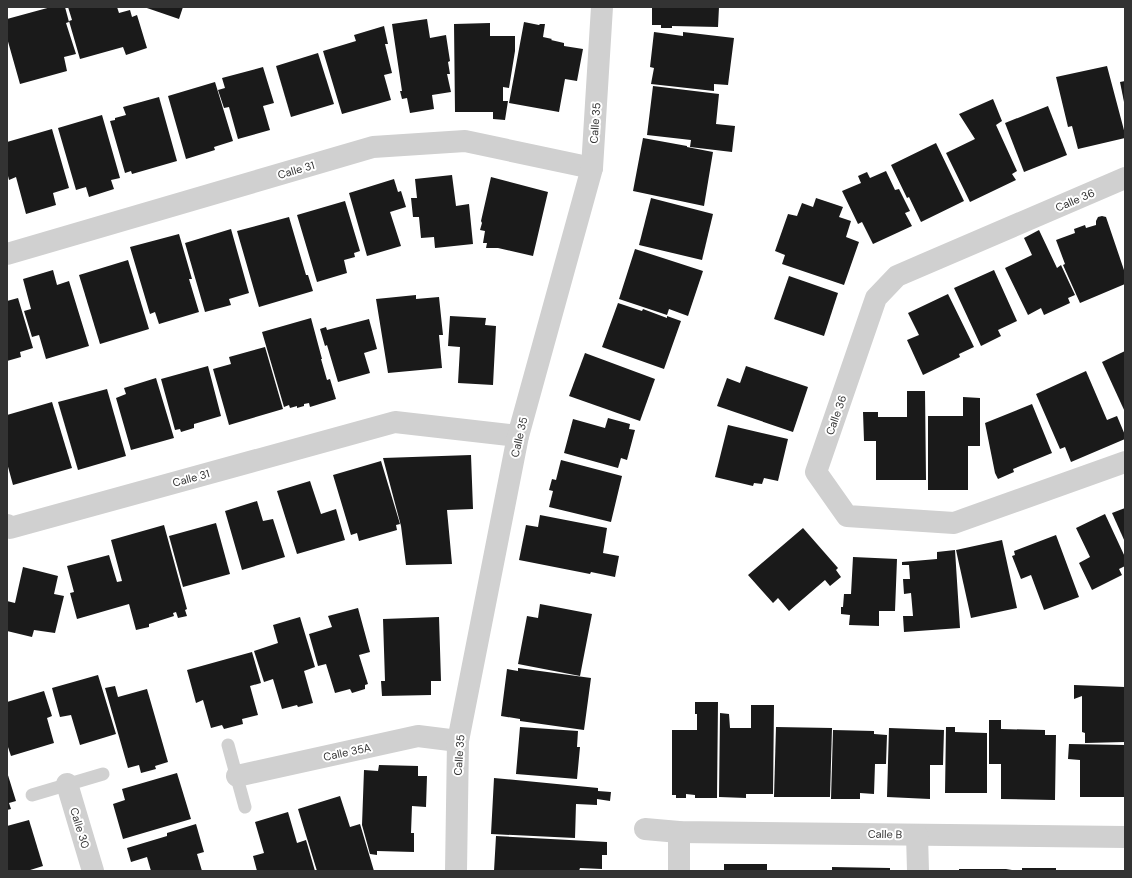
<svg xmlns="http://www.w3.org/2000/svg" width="1132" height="878" viewBox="0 0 1132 878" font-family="'DM Sans',sans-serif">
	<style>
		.building { fill: #1a1a1a }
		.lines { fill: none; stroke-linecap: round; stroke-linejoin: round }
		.lane { stroke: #d0d0d0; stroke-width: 13 }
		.street { stroke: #d0d0d0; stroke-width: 22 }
		.labels { text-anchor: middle; stroke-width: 4; stroke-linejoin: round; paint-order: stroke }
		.street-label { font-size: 11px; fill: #333; stroke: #fff }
	</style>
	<rect width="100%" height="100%" fill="#fff"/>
	<g class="building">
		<polygon points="51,7 65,7 69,22 66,23 76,54 64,57 67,71 20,84 7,38 7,19"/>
		<polygon points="68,7 117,7 119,13 130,10 132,17 137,15 147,48 126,55 123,47 80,59 69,21 72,20"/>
		<polygon points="144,7 183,7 179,19"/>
		<polygon points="652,7 719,7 718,27 672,26 672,28 661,28 661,25 652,25"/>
		<polygon points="427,19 430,38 446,35 450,61 448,62 450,74 447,74 451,92 432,95 434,109 410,113 407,98 402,99 400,91 402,91 392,24"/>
		<polygon points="524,22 539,25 540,24 545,24 543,37 552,39 551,40 564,43 564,46 583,49 577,81 565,79 559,112 509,103"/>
		<polygon points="490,23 490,36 515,36 515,51 509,88 503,87 503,101 508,101 505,120 493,119 493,112 455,112 454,24"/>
		<polygon points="384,26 388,44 385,44 392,73 384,75 391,100 342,114 323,51 356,41 354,35"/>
		<polygon points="654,32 683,36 683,32 734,38 728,85 714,84 714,91 651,84 654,68 650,67"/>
		<polygon points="318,53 334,104 291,117 276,66"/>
		<polygon points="1107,66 1125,134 1125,138 1078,149 1072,126 1068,127 1056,77"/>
		<polygon points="263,67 274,103 263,106 270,130 238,139 229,107 224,108 218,90 225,88 222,78"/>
		<polygon points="1125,81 1125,102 1124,102 1120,82"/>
		<polygon points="215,82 233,141 214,147 215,150 186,159 168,96"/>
		<polygon points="653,86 719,94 716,124 735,126 732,152 690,147 691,140 647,135"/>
		<polygon points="159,97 177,161 132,174 131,171 125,173 110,121 115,120 115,118 126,115 123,107"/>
		<polygon points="993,99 1002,121 996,125 1017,171 1012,174 1016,180 970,202 946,153 975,139 959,114"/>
		<polygon points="1048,106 1067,155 1024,172 1005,123"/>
		<polygon points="102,115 120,178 111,180 114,189 89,197 86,187 76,190 58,128"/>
		<polygon points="52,129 69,188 53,193 56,205 26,214 16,177 9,180 7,172 7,142"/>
		<polygon points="643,138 687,146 687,147 713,152 704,206 633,191"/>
		<polygon points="936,143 964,201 921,222 909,197 907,198 891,165"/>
		<polygon points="886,171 895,190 899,189 910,211 905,213 912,226 873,244 862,222 858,224 842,191 861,183 858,176 867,172 870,178"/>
		<polygon points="452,175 456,206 469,204 473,244 435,248 434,237 421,238 419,217 413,217 411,198 417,198 415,179"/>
		<polygon points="491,177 548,192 533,256 498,248 486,248 487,243 483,243 485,231 480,230 482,223 481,221"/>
		<polygon points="394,179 398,192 401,191 406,207 390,212 401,246 367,256 349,193"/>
		<polygon points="651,198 713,214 702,260 639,245"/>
		<polygon points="816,198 843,207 839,217 851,221 846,237 859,242 844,285 782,264 785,255 775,251 788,214 797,216 802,203 813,207"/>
		<polygon points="345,201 360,251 354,253 355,257 344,260 347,273 317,282 297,215"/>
		<polygon points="1102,216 1106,217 1125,273 1125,284 1080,303 1063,265 1065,264 1056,240 1075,233 1074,229 1085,225 1086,228 1096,225 1096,221 1098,217"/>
		<polygon points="289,217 306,275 308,275 313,291 259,307 237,231"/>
		<polygon points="231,229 249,293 229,299 231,305 205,312 185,243"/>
		<polygon points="1039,230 1057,268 1061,265 1075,295 1068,298 1070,303 1044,315 1041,308 1028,315 1005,268 1032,255 1024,238"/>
		<polygon points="179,234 192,279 189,279 199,312 159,324 155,312 150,314 130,247"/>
		<polygon points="635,249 703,271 688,316 669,309 667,315 619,299"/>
		<polygon points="128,260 149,329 100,344 79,275"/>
		<polygon points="53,270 57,285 69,281 89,346 46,359 39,335 32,337 24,311 31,309 23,279"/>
		<polygon points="994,270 1017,321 998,330 1001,336 981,346 954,288"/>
		<polygon points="789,276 838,293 824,336 774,319"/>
		<polygon points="948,294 974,347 959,354 960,357 923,375 907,340 919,335 908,313"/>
		<polygon points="416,295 416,299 439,297 443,335 439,335 442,368 388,373 376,299"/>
		<polygon points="18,298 33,348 20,352 21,357 7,361 7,301"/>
		<polygon points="618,303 642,311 643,309 667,318 667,316 681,321 664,369 602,347"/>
		<polygon points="450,316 486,318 485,325 496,326 493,385 458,383 460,347 448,346"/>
		<polygon points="311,318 322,359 321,359 327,380 330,379 336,399 310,407 309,403 304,404 304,406 297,408 297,406 290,408 289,405 284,407 262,332"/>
		<polygon points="369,319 377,349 364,353 370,373 338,382 327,345 325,346 320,329 326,327 327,330"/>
		<polygon points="265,347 283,409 229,425 213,369 231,364 229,357"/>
		<polygon points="1125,351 1125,412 1102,362"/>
		<polygon points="585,353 655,379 640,421 569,396"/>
		<polygon points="208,366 221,416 194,424 194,428 181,432 180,429 175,430 161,379"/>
		<polygon points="746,366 808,387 793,432 717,406 727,378 740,383"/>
		<polygon points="1086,371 1107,420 1117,416 1125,435 1125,439 1071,462 1065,447 1060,449 1036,394"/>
		<polygon points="156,378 174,438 131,450 116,398 126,394 124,388"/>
		<polygon points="107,389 126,456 78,470 58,402"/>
		<polygon points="907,391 925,391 926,480 876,480 876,441 864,441 863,412 878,412 878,417 907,417"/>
		<polygon points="963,397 980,398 980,446 968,446 968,490 928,490 928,416 963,416"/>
		<polygon points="52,402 72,468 13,485 7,463 7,415"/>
		<polygon points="1032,404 1052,453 1013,469 1014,472 998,479 995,473 985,423"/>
		<polygon points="608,418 630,424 629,429 635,430 627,460 621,458 618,468 564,453 573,419 605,428"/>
		<polygon points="728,425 788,439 778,481 764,478 762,484 754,483 753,486 715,477"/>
		<polygon points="471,455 473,509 447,510 452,564 406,565 401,526 383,458"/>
		<polygon points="561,460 622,476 611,522 549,507 553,491 549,490 552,479 556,480"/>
		<polygon points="381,461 400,524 396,525 397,530 359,541 357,533 351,535 333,475"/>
		<polygon points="310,481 321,514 336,509 345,540 297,554 277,491"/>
		<polygon points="257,501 263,521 273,519 285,557 242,570 225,511"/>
		<polygon points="1125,508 1125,542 1112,513"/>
		<polygon points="1105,514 1125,557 1125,566 1119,569 1122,575 1092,590 1079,563 1090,557 1076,528"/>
		<polygon points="540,515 607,528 603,553 619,556 615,577 591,572 590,574 519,560 526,525 538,527"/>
		<polygon points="216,523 230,574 183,587 169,536"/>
		<polygon points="164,525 187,609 185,610 187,616 178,618 176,612 173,613 174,616 149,624 149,627 136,630 129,604 77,619 70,593 74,592 67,566 109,555 117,582 122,581 111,540"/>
		<polygon points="803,528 838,568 836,570 841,577 830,586 825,580 789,611 778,598 773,603 748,575"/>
		<polygon points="1056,535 1079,597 1044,610 1031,575 1021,579 1012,556 1015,555 1014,551"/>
		<polygon points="1002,540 1017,608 971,618 956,550"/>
		<polygon points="955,550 960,628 904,632 903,616 913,616 911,593 904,594 903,579 910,579 909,565 902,565 902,562 937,559 937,552"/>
		<polygon points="853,557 897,559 895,611 879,611 879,626 849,625 850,615 841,614 841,607 843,607 844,594 851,594"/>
		<polygon points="23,567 58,576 54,594 64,596 55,633 34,630 32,637 7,631 7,601 15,603"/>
		<polygon points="540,604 592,614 580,676 518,664 527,616 538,618"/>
		<polygon points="358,608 370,652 359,655 368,684 365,685 365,689 352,693 350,689 335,693 326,664 318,666 309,634 332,627 328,616"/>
		<polygon points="300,617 315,667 304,671 313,703 298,707 297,705 282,709 273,679 264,682 254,651 278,643 273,625"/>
		<polygon points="439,617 441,681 431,681 431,695 382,696 381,681 385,681 383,619"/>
		<polygon points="252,652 261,683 250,686 258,715 242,719 243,724 224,729 222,725 211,728 203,700 196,703 187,670"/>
		<polygon points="518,668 591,678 584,730 520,721 520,719 501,716 507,669 518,671"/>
		<polygon points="98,675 116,734 80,745 71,715 60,717 52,688"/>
		<polygon points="1074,685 1125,687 1125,742 1085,743 1085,733 1082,732 1082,696 1074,699"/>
		<polygon points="115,686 118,697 147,689 168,762 155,766 156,769 141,773 139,765 128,768 105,688"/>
		<polygon points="44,691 52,716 47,718 54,743 11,756 7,744 7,702"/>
		<polygon points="695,702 718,702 717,798 695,798 695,795 686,794 686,798 676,798 676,795 672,795 672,730 697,730 697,714 695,714"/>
		<polygon points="751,705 774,705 773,794 746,794 746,798 719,797 720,713 729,714 730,728 751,728"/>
		<polygon points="989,720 1001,720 1001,729 1045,730 1045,735 1056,735 1055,800 1001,799 1001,764 989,764"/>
		<polygon points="520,727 578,731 577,747 580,747 577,779 516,774"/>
		<polygon points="776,727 832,728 830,797 774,797"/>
		<polygon points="946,727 955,727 955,732 987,733 987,793 945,793"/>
		<polygon points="889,728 944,730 943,765 930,765 930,799 887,797"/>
		<polygon points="833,730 874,731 874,734 887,735 886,764 875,764 874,794 860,793 860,799 831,799"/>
		<polygon points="1069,744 1125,745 1125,797 1080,797 1080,760 1068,759"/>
		<polygon points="379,765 418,766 418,776 427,776 426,807 412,806 411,833 414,833 414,852 377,851 377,855 370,854 362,825 364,770 378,771"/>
		<polygon points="7,772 16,801 9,803 11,809 7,810"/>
		<polygon points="177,773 191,819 123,839 113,804 125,800 122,789"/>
		<polygon points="494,778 598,788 598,791 611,792 610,801 597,799 597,805 576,804 575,838 491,834"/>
		<polygon points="340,796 350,827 360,824 374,871 317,871 298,809"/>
		<polygon points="288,812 297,843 306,840 315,871 257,871 253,856 264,853 255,822"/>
		<polygon points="29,820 43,866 27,871 7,871 7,826"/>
		<polygon points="196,824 204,852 197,854 202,871 151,871 147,857 131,862 127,848 167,836 167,833"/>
		<polygon points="496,836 607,842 607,855 602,855 602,869 580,868 579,871 494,871"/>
		<polygon points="724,864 767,864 767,870 771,870 771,871 724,871"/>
		<polygon points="832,867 890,868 890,871 832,871"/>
		<rect x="1022" y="868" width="34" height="3"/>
		<polygon points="959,869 1006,869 1012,870 1012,871 959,871"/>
	</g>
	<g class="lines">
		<g class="lane">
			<polyline points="228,745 245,807"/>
			<polyline points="32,795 103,774"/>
		</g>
		<g class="street">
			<polyline points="1125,178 897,276 876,298 816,472 847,516 954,523 1125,462"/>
			<polyline points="7,254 373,147 465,141 592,168"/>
			<polyline points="7,525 10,528 395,422 518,436"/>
			<polyline points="237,776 418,736 458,741"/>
			<polyline points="67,784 93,871"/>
			<polyline points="645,829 679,832 1125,837"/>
			<polyline points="917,835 918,871"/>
			<polyline points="456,871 458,741 518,436 592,168 602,7"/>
			<polyline points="679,871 679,832"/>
		</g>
	</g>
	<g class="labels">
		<g class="street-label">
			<text transform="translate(595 123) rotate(-86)" y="4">Calle 35</text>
			<text transform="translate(296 170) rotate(-16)" y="4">Calle 31</text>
			<text transform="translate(1075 200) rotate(-23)" y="4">Calle 36</text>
			<text transform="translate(836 415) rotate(-71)" y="4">Calle 36</text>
			<text transform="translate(519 437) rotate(-77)" y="4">Calle 35</text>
			<text transform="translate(191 478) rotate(-15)" y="4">Calle 31</text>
			<text transform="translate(347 752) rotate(-12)" y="4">Calle 35A</text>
			<text transform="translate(459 755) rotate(-86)" y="4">Calle 35</text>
			<text transform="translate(80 828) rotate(73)" y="4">Calle 30</text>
			<text transform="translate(885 834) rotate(1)" y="4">Calle B</text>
		</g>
	</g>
	<rect width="1132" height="878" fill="none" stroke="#333333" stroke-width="16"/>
</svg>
